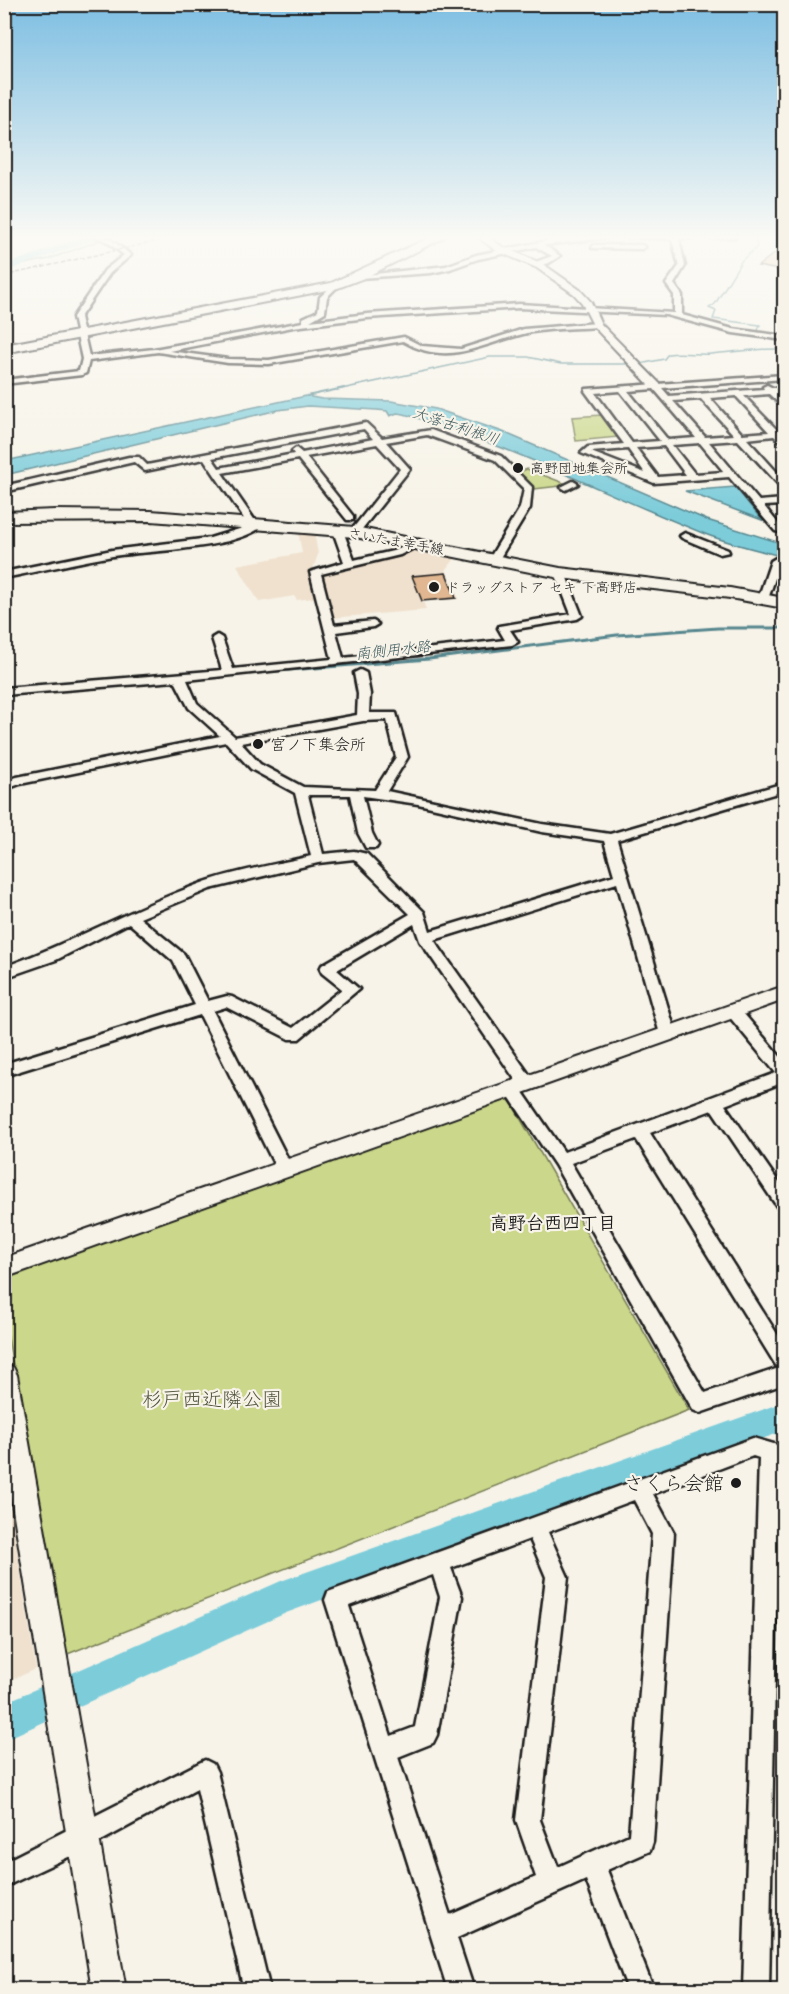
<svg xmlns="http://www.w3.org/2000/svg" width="789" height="1994" viewBox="0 0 789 1994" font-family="Mali,'Klee One',sans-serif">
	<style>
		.built { fill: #f0e1ce }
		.green { fill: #cbd78a; stroke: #747a53; stroke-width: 1.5 }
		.water { fill: #7dccda; stroke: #56868e; stroke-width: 1.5 }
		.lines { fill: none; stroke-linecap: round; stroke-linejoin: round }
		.stream-far2 { stroke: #56868e; stroke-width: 1.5 }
		.stream-far1 { stroke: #56868e; stroke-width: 2 }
		.stream { stroke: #56868e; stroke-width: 3 }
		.river { fill: #7dccda; fill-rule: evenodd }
		.building { fill: #e0b791; stroke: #1c1c1c; stroke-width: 1.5 }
		.minor-casing { stroke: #1c1c1c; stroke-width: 5 }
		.tertiary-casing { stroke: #1c1c1c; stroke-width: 4 }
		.primary-casing { stroke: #1c1c1c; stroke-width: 4 }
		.minor { fill: #f7f3e8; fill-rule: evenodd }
		.tertiary { fill: #f7f3e8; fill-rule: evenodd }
		.primary { fill: #f7f3e8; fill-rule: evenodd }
		.rail { stroke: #1c1c1c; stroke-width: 1.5; stroke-dasharray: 4.5 2; stroke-linecap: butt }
		.poi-dot { fill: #1c1c1c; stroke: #f7f3e8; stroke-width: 2 }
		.labels { text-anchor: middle; stroke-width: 4.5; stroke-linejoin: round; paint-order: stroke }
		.far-poi-label { font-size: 14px; fill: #1c1c1c; stroke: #f7f3e8; text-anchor: start }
		.far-street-label { font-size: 14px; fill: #1c1c1c; stroke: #f7f3e8 }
		.far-water-label { font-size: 15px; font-style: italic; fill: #3e5a5e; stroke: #f7f3e8 }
		.poi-label { font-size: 16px; fill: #1c1c1c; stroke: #f7f3e8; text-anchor: start }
		.neighbourhood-label { font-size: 18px; font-weight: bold; fill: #1c1c1c; stroke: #f7f3e8 }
		.near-park-label { font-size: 20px; fill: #51543d; stroke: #f7f3e8 }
		.near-poi-label { font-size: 20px; fill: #1c1c1c; stroke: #f7f3e8; text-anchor: end }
	</style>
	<rect width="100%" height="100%" fill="#f7f3e8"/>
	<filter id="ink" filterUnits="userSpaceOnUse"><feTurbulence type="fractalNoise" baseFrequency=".0167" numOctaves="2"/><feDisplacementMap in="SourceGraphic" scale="12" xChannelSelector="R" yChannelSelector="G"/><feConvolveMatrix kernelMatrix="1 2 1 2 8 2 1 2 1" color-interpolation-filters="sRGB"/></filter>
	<g filter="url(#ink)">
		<g class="built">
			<polygon points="298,531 314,532 318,554 312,572 413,547 457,556 446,570 459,599 423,601 426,610 330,618 323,597 297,600 294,596 259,602 237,565 302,553"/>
			<polygon points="5,1475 36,1669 5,1683 4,1683"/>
		</g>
		<g class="green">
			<polygon points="602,415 619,437 576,441 572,417"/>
			<polygon points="527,469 569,485 534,489 517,473"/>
			<polygon points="508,1097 689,1410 65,1655 5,1321 4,1276"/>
		</g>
		<g class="water">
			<path d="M311 395V397L322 399 391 401 436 409 503 432 707 520 784 544V557C758 550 731 544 705 534 605 494 508 444 404 414L397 413 390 416 387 411 377 410 308 406 278 410 5 475V461Z"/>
			<polygon points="735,487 762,520 685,491"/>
		</g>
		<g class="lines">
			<g class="stream-far2">
				<polyline points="760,237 756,240 757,247 742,260 715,304 709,308 716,311 713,319 760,325 757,333 760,334"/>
				<polyline points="10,267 49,259 109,237"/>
				<path d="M337 390 490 357H528L561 364H640L664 359 668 354C683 352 697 355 711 354 736 352 758 348 783 349L784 336"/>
			</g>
			<polyline class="stream-far1" points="307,396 344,388"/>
			<polyline class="stream" points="251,673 429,659 617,635 718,628 784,628"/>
			<g class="river">
				<polygon points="84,237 100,237 4,272 4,265"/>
				<polygon points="784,1402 784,1431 286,1613 4,1740 4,1703 281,1581"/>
			</g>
		</g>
		<g class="building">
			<polygon points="784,246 784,271 758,266"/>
			<polygon points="446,573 456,598 422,601 412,576"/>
		</g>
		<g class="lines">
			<g class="minor-casing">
				<g id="minor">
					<path d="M95 237 110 239 131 255 110 273 80 317 89 356 154 349 303 322V318L318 311 320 297 334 284 338 286 327 297 325 312 310 321 367 314 519 304 674 313V295L666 284 679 266 672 239 621 237H736L679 239 685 266 674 284 682 295V315L733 329 784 336V340L733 333 666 315 519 308 367 318 293 327 169 351 228 359 269 360 404 337 422 346 461 349 524 329 597 323 601 325 597 327C573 329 546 328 523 334 479 345 447 367 403 341L269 364 228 363 158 352 89 361 86 373 82 375 4 384V380L79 371 82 359 73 317 105 270 124 255 106 241Z"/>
					<polygon points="614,237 544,245 560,256 549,263 535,266 533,263 552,256 536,247 478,259 450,269 431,273 360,278 357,276 446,266 476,255 561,238"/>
					<polygon points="594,245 642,245 645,247 642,249 592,248"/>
					<path d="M784 375V379L662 388 669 396 764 389 763 387 767 385 773 388H784V392L777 393 784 401V408L769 394 744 396 778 431H784V440L781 442 774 436 747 439 784 480V488L781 487 738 440 709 442 759 501 784 499V505L764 506 781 527H784V533L775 531 729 477 654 483 581 453 588 447 624 444 585 391 586 389ZM654 389 696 438 668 440 628 391ZM620 391 660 441 632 443 595 393ZM736 396 769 432 742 434 710 398ZM701 399 734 435 705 437 673 401ZM700 443 724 472 695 474 672 445ZM664 446 686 475 658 477 636 448ZM628 449 645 473 591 452Z"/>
					<path d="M366 423 382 438 431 430 501 456 532 487 530 508 498 561 489 559 520 508 524 489 495 460 427 435 386 442 410 469 358 534 350 532 400 469 377 444 306 457 353 516V520H347L298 459 222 473 256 522 265 524C237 550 151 550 113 556 77 562 41 571 4 578V572L112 550 210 538 249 526 204 459 145 471 134 462 4 492V486L129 457H139L147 465ZM364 429 373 439 302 453 296 448 292 451 294 454 219 468 212 458Z"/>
					<polygon points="573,481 578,484 566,490 561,487"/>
					<path d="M338 528 343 531 354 560 393 551 419 540 424 543 400 555 321 574 334 625 373 621 378 624 373 627 336 632 343 658 505 640 498 628 499 626 571 614 555 573 560 570 565 573 582 616 577 619 510 630 518 642 512 645 187 680 197 703 235 737 357 715 358 694 354 673 360 670 366 673 370 694 369 713H396L408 757 387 791 542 824 610 834 784 783V791L617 840 676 1034 673 1038H663L660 1034 617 883 434 940 533 1080 535 1084 533 1088H521L420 941 414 924 337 970 359 989 299 1039H289L226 1007 213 1011 293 1169 291 1174 285 1176 279 1174 200 1015 4 1076V1064L195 1005 173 961 129 923 56 960 4 978V967C71 943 133 908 199 884 234 871 274 865 311 856L295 793 251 769 226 742 20 784 4 790V781L17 777 220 736 189 708 175 681 4 695V688L222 670 212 638 217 635 222 638 233 669 332 659 310 572 344 562 333 531ZM387 720 396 757 375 790 303 787 260 764 241 743 363 721ZM308 795H350L358 833 366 848H376L378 845 372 833 363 796 418 804 542 832 604 841 614 875 430 931 424 912 367 854 354 851 323 854ZM354 859 410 914 322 965 320 969 322 973 342 989 293 1028 232 997 227 996 208 1001 184 954 140 918 210 889 318 863Z"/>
					<polygon points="685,533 728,550 729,552 720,554 682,538 680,536"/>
					<polygon points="776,558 781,561 768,599 759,601 758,599 771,561"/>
					<path d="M733 1006 738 1007 784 1061V1082L725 1105 784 1190V1210L778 1208 712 1110 650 1133 784 1345V1384L700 1413 693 1410 555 1165 504 1089 506 1085H518L564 1152 776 1073 728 1015 725 1011 728 1007ZM636 1139 777 1367 779 1368 705 1393 571 1163Z"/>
					<path d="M753 1438 784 1447V1465L779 1464 769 1990H743L759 1458 753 1456 653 1494 674 1533 653 1842 650 1851 607 1870 654 1990H628L586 1880 457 1938 474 1990H448L325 1600 328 1592ZM634 1500 652 1534 629 1835 558 1867 540 1820 568 1577 548 1532ZM530 1539 546 1577 516 1820 536 1877 450 1915 398 1757 433 1743 437 1735 462 1597 451 1568ZM433 1575 440 1597 415 1727 391 1736 349 1606Z"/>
					<polygon points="205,1760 213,1764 217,1772 270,1990 244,1990 197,1789 92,1846 4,1887 4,1862"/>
				</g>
			</g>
			<g class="tertiary-casing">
				<g id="tertiary">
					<polygon points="478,237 488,237 501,246 543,264 580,290 591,302 601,324 661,385 661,389 653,389 594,327 582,303 574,294 537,268 495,250"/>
					<polygon points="784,986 784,1000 4,1278 4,1258"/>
					<polygon points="4,1364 13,1367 17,1375 126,1990 92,1990 4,1455"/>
				</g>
			</g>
			<g class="primary-casing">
				<g id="primary">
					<polygon points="431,237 445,237 364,278 338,288 4,353 4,345 331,283"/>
					<polygon points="55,510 151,511 355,527 560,568 730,588 784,598 784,608 730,598 560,578 355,537 151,521 4,522 4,512"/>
				</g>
			</g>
			<use href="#minor" class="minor"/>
			<use href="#tertiary" class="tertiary"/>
			<use href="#primary" class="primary"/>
			<polyline class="rail" points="4,276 174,237"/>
		</g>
	</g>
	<linearGradient id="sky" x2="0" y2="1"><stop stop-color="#7dbee2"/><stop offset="0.46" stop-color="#fbfaf5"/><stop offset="1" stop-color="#fbfaf5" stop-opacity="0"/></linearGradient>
	<rect width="789" height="516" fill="url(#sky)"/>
	<g class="poi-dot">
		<circle cx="518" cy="468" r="6"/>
		<circle cx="434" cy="587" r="6"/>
		<circle cx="258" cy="744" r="6"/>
		<circle cx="736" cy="1483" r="6"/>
	</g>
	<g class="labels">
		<g class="far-poi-label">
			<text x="530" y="473">高野団地集会所</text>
			<text x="446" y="592">ドラッグストア セキ 下高野店</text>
		</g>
		<g class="far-street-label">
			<text transform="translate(396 541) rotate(10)" y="5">さいたま幸手線</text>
		</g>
		<g class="far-water-label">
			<text transform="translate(456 426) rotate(18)" y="5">大落古利根川</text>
			<text transform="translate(393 650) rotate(-6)" y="5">南側用水路</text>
		</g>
		<g class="poi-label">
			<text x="270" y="750">宮ノ下集会所</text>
		</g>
		<g class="neighbourhood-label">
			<text x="553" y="1229">高野台西四丁目</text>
		</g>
		<g class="near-park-label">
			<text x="212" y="1406">杉戸西近隣公園</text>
		</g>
		<g class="near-poi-label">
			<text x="724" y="1490">さくら会館</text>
		</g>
	</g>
	<rect width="789" height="1994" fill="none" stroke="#f7f3e8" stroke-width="24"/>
	<rect x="12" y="12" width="765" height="1970" fill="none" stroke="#1c1c1c" stroke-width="2" filter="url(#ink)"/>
</svg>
